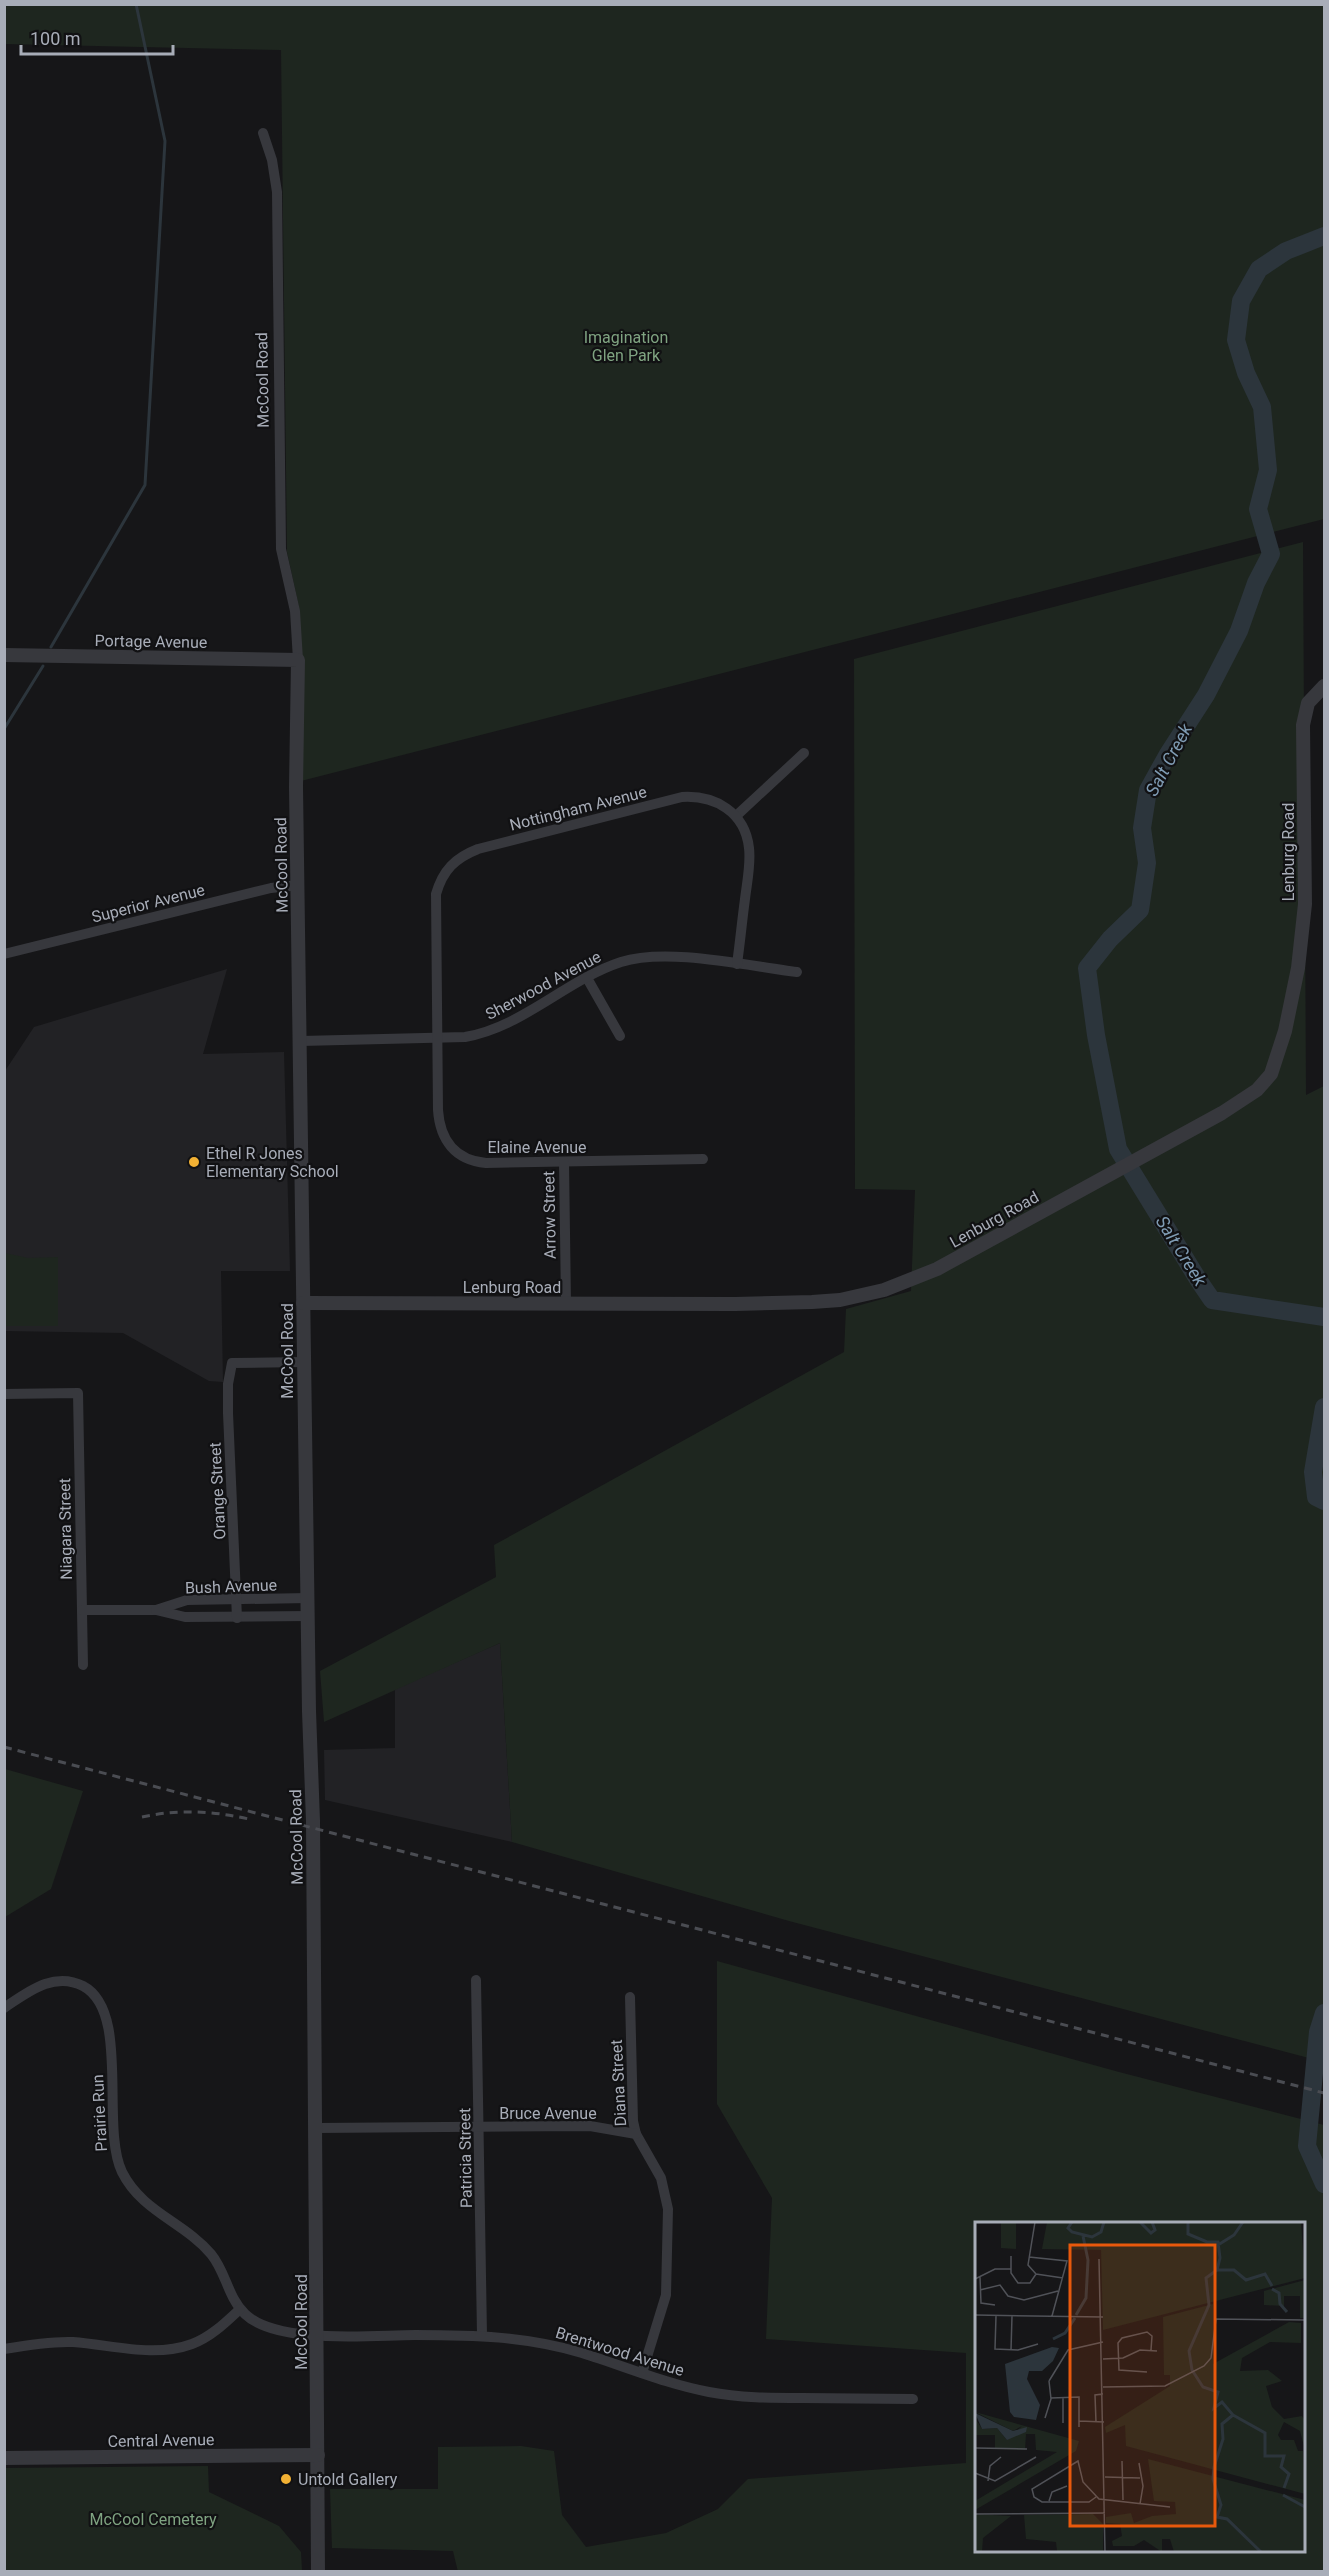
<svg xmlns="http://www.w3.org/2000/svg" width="1329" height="2576" viewBox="0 0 1329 2576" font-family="Roboto,sans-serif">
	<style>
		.built { fill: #222225 }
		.green { fill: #1e261f; fill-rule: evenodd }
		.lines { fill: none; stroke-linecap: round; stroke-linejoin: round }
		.stream { stroke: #2c353c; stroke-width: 3 }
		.river { stroke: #2c353c; stroke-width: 18 }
		.minor { stroke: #37383d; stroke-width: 10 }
		.tertiary { stroke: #37383d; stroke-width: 14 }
		.rail { stroke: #4a4c52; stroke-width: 3; stroke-dasharray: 8 6; stroke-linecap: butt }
		.poi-dot { fill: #f2b134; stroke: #111113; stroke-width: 2 }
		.labels { text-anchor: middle; stroke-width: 4.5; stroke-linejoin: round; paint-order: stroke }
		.park-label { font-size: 16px; fill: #7fa381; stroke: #111113 }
		.street-label { font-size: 16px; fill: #a8adb8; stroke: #111113 }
		.poi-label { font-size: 16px; fill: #a8adb8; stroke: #111113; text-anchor: start }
		.water-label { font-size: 18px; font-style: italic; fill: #7f9bb3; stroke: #111113 }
		.inset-river { fill: none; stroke: #2c353c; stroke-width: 3 }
		.inset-road { fill: none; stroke: #505258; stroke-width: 1.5 }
		.view { fill: #e8590c; fill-opacity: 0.15; stroke: #e8590c; stroke-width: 3 }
		.inset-edge { fill: none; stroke: #a8adb8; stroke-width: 3 }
	</style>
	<rect width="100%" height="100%" fill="#161618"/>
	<g class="built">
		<polygon points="227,969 203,1054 284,1052 290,1271 221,1271 223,1382 209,1381 123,1333 5,1331 5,1071 34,1027"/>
		<polygon points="500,1643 512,1842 325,1800 324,1750 395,1748 395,1689"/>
	</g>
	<g class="green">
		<polygon points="5,4 1324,5 1324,519 301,781 299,607 287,552 281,50 5,44"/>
		<polygon points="1303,542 1306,1095 1324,1086 1324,2062 789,1921 512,1842 500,1643 324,1722 320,1671 496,1577 494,1545 844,1352 846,1309 911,1291 915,1190 855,1189 854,659"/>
		<polygon points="5,1253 28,1258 58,1257 58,1326 5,1326"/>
		<polygon points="5,1769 83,1791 51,1889 5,1917"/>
		<path d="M717 1961 1119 2072 1324 2125V2571L458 2572 453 2551 332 2548 330 2489H438V2447L521 2446 554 2451 562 2515 586 2547 666 2533 718 2509 748 2479 966 2463V2353L766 2339 772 2198 717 2104ZM976 2224H1304V2550H976Z"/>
		<polygon points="208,2466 209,2492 279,2526 301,2552 302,2571 5,2571 5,2468"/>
	</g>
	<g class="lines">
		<g class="stream">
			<polyline points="51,647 145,485 165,141 136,4"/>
			<polyline points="4,729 43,666"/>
		</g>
		<g class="river">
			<polyline points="1324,236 1286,251 1259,269 1241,301 1236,340 1246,373 1262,407 1268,470 1258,509 1271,554 1256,583 1239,631 1206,695 1168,754 1148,790 1142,828 1147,863 1140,910 1110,939 1087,968 1096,1035 1118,1149 1199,1281 1212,1300 1324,1317"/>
			<polyline points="1324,1407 1313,1472 1316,1497 1324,1501"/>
			<polyline points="1324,2013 1318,2032 1307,2146 1324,2184"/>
		</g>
		<g class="minor">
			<polyline points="263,133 272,160 277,192 281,549 295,611 298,660"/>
			<polyline points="736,816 804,753"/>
			<polyline points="4,954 271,888 299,885"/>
			<polyline points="587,978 620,1036"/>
			<path d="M301 1041 465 1037C523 1027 566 980 621 962 667 947 748 966 797 972"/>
			<path d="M703 1159 486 1163C455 1160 440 1140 438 1110L436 894C443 870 455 858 478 849L682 797C715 795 745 812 749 848 751 864 747 882 745 899 742 921 740 943 737 964"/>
			<polyline points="564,1162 566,1303"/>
			<polyline points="4,1394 78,1393 83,1665"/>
			<polyline points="82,1610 156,1610 185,1617 308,1616"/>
			<polyline points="156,1610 187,1600 308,1598"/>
			<polyline points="237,1618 228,1413 228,1384 232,1363 304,1362"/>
			<polyline points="476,1980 482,2335"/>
			<polyline points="630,1997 633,2121 636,2134 661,2178 668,2209 666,2295 642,2373"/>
			<path d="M4 2008C28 1992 54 1971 83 1986 131 2011 100 2126 122 2172 142 2212 184 2222 211 2254 226 2272 228 2298 245 2314 277 2345 372 2335 415 2335 472 2335 526 2336 582 2353 624 2366 666 2384 709 2392 740 2398 771 2398 802 2398 839 2398 876 2399 913 2399"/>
			<polyline points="316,2128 590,2126 636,2134"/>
			<path d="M4 2349C27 2345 51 2341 73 2342 113 2345 154 2358 192 2344 211 2337 226 2322 240 2309"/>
		</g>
		<g class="tertiary">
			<polyline points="4,655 298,660 296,787 309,1711 313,1821 318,2572"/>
			<polyline points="303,1303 735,1304 812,1302 840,1300 884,1290 937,1269 1222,1113 1257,1090 1271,1074 1285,1031 1298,968 1305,904 1303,725 1308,703 1324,686"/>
			<polyline points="4,2458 318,2455"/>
		</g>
		<g class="rail">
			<polyline points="4,1747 1324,2093"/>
			<path d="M142 1817C178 1809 213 1811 249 1819"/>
		</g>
	</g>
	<g class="poi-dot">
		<circle cx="194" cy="1162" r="6"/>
		<circle cx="286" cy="2479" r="6"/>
	</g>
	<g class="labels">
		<g class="park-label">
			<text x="626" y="343">Imagination<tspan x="626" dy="18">Glen Park</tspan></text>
			<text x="153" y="2525">McCool Cemetery</text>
		</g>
		<g class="street-label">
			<text transform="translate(262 380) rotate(-91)" y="6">McCool Road</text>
			<text transform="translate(151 641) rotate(1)" y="6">Portage Avenue</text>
			<text transform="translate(578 808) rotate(-14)" y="6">Nottingham Avenue</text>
			<text transform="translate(1288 852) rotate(-90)" y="6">Lenburg Road</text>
			<text transform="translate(281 865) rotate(-91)" y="6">McCool Road</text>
			<text transform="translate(148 903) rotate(-14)" y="6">Superior Avenue</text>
			<text transform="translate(543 985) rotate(-28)" y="6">Sherwood Avenue</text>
			<text x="537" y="1153">Elaine Avenue</text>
			<text transform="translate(549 1215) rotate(-91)" y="6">Arrow Street</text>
			<text transform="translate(994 1219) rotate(-29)" y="6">Lenburg Road</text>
			<text x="512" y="1293">Lenburg Road</text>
			<text transform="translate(287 1351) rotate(-90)" y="6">McCool Road</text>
			<text transform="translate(217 1491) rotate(-93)" y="6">Orange Street</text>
			<text transform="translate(65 1529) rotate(-91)" y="6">Niagara Street</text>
			<text transform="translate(231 1586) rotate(-2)" y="6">Bush Avenue</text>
			<text transform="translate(296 1837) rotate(-91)" y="6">McCool Road</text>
			<text transform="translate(618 2083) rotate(-93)" y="6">Diana Street</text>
			<text transform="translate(99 2113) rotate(-93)" y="6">Prairie Run</text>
			<text x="548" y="2119">Bruce Avenue</text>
			<text transform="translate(465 2158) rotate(-91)" y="6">Patricia Street</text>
			<text transform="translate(301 2322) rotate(-90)" y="6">McCool Road</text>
			<text transform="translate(620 2351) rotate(17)" y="6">Brentwood Avenue</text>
			<text transform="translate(161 2440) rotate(-1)" y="6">Central Avenue</text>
		</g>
		<g class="poi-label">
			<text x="206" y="1159">Ethel R Jones<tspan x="206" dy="18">Elementary School</tspan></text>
			<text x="298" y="2485">Untold Gallery</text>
		</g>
		<g class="water-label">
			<text transform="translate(1169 760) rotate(-62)" y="6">Salt Creek</text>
			<text transform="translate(1181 1251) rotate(58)" y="6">Salt Creek</text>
		</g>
	</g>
	<g transform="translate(975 2222)">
		<rect width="330" height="330" fill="#161618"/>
		<path d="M26 0H41V27L26 26ZM72 0H326L330 56 128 108 126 28 67 27ZM330 58V96H325V74H309V84L289 83V69ZM238 82V142L314 100 326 101V121L295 120 267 136 265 149 293 148 307 159 291 164 297 185 309 197 327 194 330 199V228L325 209 309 200 303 213 306 218H319L323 229H328L330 272 151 224 150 203 131 211 130 205 195 164V153H189L188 95ZM0 190 104 219 101 229 0 288V279L82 230 61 228 60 212H51L50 228 20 227V213H0V196L7 207 22 206 32 218 47 204 38 209ZM173 237 330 278V330H199L195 317H187V330L169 318 159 324H138L137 319 147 314 145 302 131 301V295L156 291 159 301 177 294 201 292 200 280 179 279ZM0 292 36 294 8 316 7 330H0ZM118 292 128 302V330L82 329 81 320 51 317 49 293Z" fill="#1e261f"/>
		<path d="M77 125 84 126 78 139 67 149H54L52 157 65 183 61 198 39 195 35 190 30 142ZM0 191 38 209 52 205 51 210 32 218 22 206 7 207Z" fill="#2c353c"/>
		<path class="inset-river" d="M97 0 93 6 97 10 117 15 126 10 129 0M165 0 176 11 180 8 177 0M213 0V12L232 20H243L245 36 242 48 231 56 234 83 214 129 217 148 228 165 243 170 239 186 247 180 258 193 247 202 248 217 239 245 238 257 246 283 242 295 252 297 286 330M243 23 259 13 268 0M242 48H259L271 58 290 52 297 64M297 67 304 71 305 82 312 90M101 93 111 76 113 38 108 14M78 117 90 111 100 96M258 193 290 211V234H309L306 245 314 252 309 266M308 273 330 285"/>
		<path class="inset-road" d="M60 0 53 43 61 52M36 34V51L43 61H55L61 52M54 35 92 39 77 94M124 37 130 330M61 52 88 56M5 55 6 81 20 83M0 57 20 47H36M5 68 25 63 33 74 49 78 83 69M0 93 128 95M21 94 20 127 43 128 63 122M36 128 37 94M128 137 148 136 165 128 182 129M172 150 144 148 143 121 147 116 172 110 177 114 176 128M74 159 93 128 128 120M128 165 190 164 229 144 236 136 241 97 330 98M76 176 104 175V205M70 196 76 177 74 159M104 199 129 200M121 200 120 173 128 172M88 201V175M0 226 52 227M147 239 148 278M164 241 168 264 165 282M0 251 20 259 61 235M130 255 165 256M13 259 15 244 26 235M121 275 114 280H67L59 275 57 267 103 239 108 260 124 277 195 285M74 279 77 270 92 264M0 292 130 291"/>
		<path class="view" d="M95 23H240V304H95Z"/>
		<rect width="330" height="330" class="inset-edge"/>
	</g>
	<rect width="1329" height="2576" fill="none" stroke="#a8adb8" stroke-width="12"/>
	<path d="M21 45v9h152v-9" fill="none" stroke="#a8adb8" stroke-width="3"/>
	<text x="30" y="45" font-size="18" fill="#a8adb8" stroke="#111113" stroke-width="4.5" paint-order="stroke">100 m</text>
</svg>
